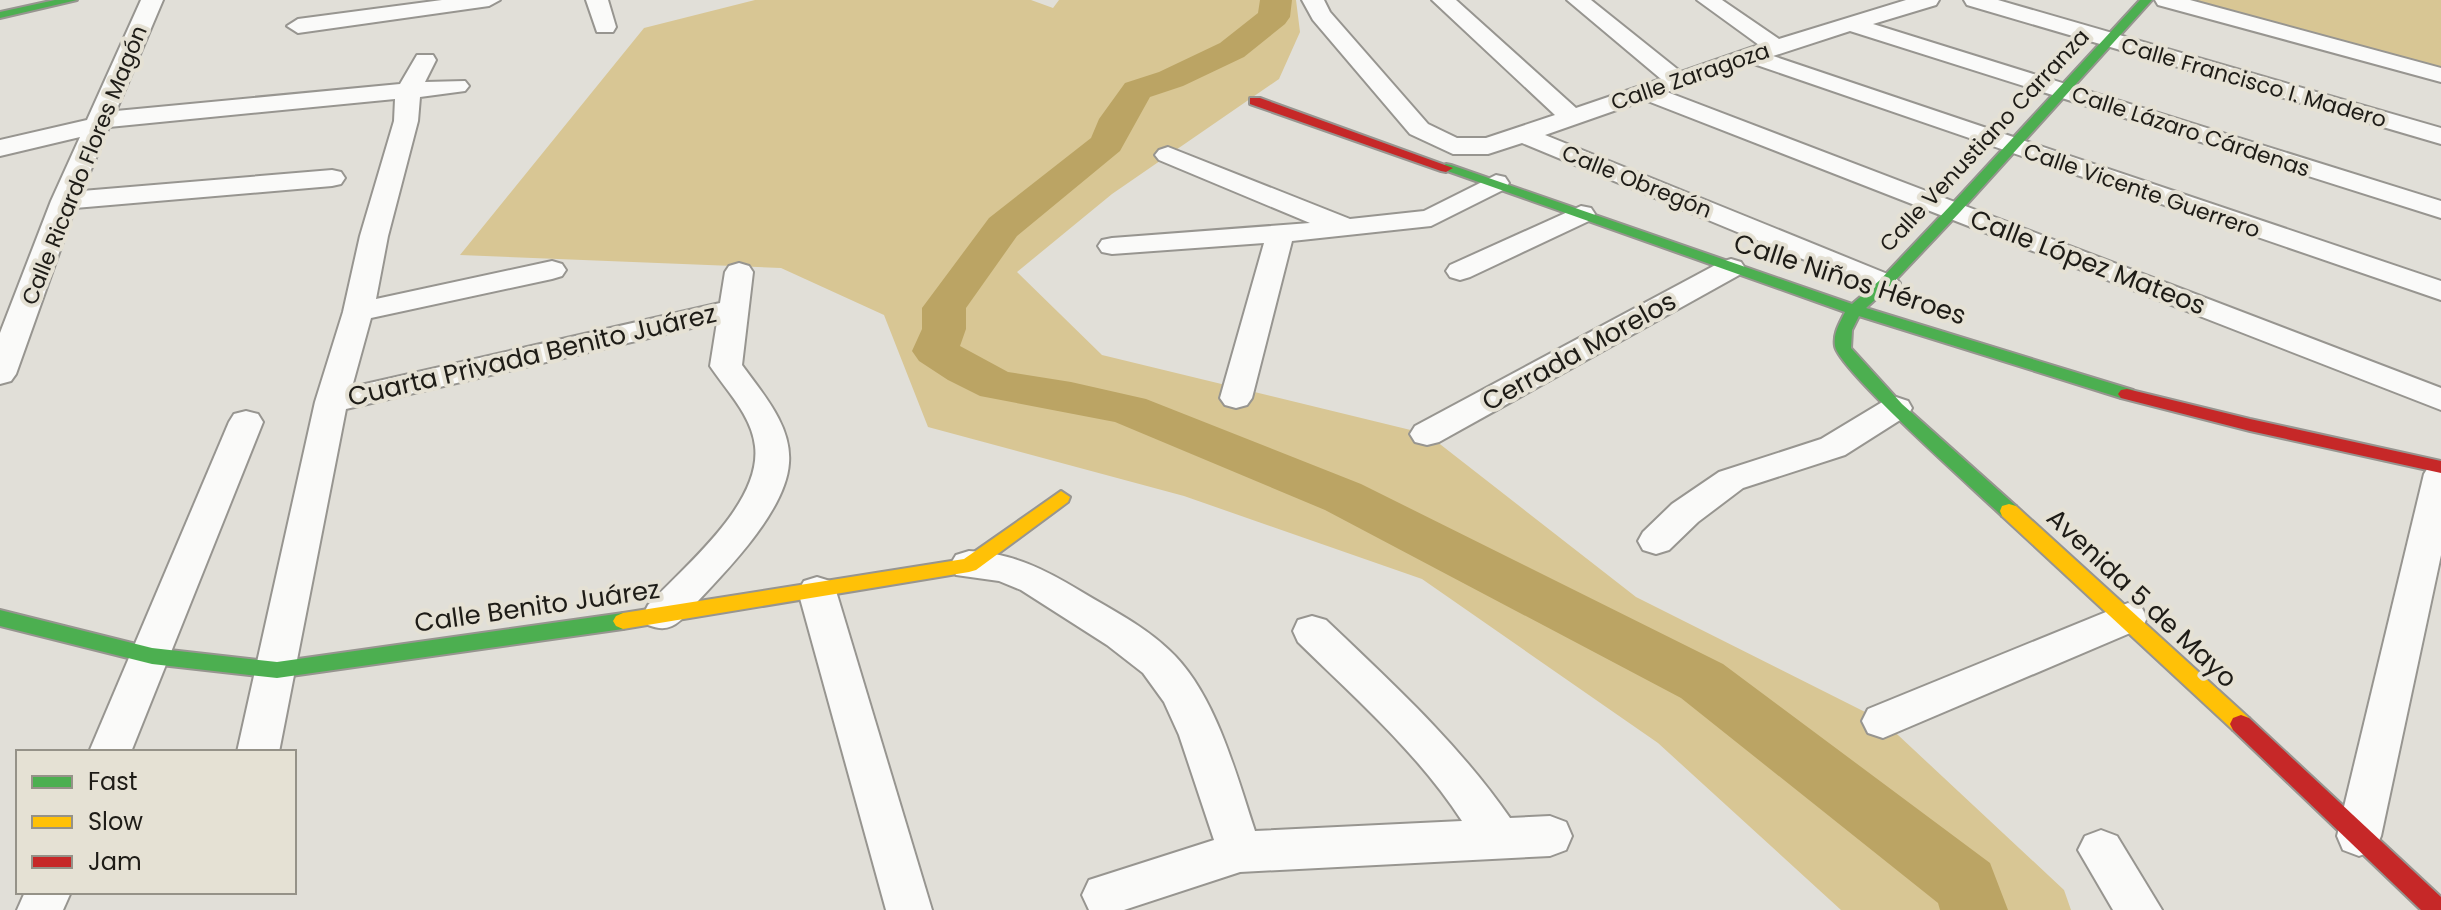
<svg xmlns="http://www.w3.org/2000/svg" width="2441" height="910" viewBox="0 0 2441 910" font-family="Poppins,sans-serif">
	<style>
		.green { fill: #d8c694 }
		.lines { fill: none; stroke-linecap: round; stroke-linejoin: round }
		.river { fill: #bba464; fill-rule: evenodd }
		.street-casing { stroke: #979590; stroke-width: 4 }
		.fast-casing { stroke: #979590; stroke-width: 4 }
		.slow-casing { stroke: #979590; stroke-width: 4 }
		.jam-casing { stroke: #979590; stroke-width: 4 }
		.street { fill: #fafaf9; fill-rule: evenodd }
		.fast { fill: #4caf50; fill-rule: evenodd }
		.slow { fill: #ffc107; fill-rule: evenodd }
		.jam { fill: #c62828; fill-rule: evenodd }
		.labels { text-anchor: middle; stroke-width: 8; stroke-linejoin: round; paint-order: stroke }
		.far-street-label { font-size: 22px; fill: #1e1c17; stroke: #e5e1d4 }
		.street-label { font-size: 26px; fill: #1e1c17; stroke: #e5e1d4 }
	</style>
	<rect width="100%" height="100%" fill="#e1dfd8"/>
	<g class="green">
		<polygon points="755,0 1031,0 1053,8 1059,0 1296,0 1300,32 1279,79 1112,194 1017,272 1102,355 1427,434 1636,597 1883,721 2064,890 2071,910 1841,910 1658,743 1422,579 1184,496 928,427 884,315 781,268 460,255 644,28"/>
		<polygon points="2167,0 2441,0 2441,75"/>
	</g>
	<g class="lines">
		<polygon class="river" points="1260,0 1292,0 1290,17 1285,24 1244,57 1183,86 1150,97 1120,151 1017,236 966,308 966,329 960,346 1008,372 1071,382 1146,399 1361,484 1723,664 1990,863 2008,910 1940,910 1938,903 1681,698 1325,510 1115,422 980,396 948,380 919,361 912,351 922,329 922,308 989,218 1091,138 1099,119 1125,83 1159,72 1220,43 1258,13"/>
		<g class="street-casing">
			<g id="street">
				<path d="M141 0H163L116 111 400 84 417 55H433L436 60 425 82 465 81 469 86 465 91 420 97 418 121 388 236 376 299 552 261 562 264 566 270 562 276 552 279 371 318 352 387 720 303 725 272 729 266 739 263 749 266 753 272 742 365C763 394 792 426 789 463 786 510 729 568 698 601 690 609 682 622 672 626 663 630 657 628 648 625L643 615 648 605C685 566 762 503 755 446 752 416 726 390 710 366L717 322 346 409 279 752H237L315 402 343 312 360 236 394 121 395 99 109 127 82 191 332 170 341 172 345 178 341 184 332 186 75 208 16 374 11 381 0 384V333L51 201 80 137 0 156V140L87 120Z"/>
				<polygon points="442,0 500,0 489,6 298,33 287,26 298,19"/>
				<polygon points="586,0 608,0 616,27 613,32 597,32"/>
				<polygon points="1302,0 1324,0 1330,12 1428,124 1457,138 1486,138 1555,115 1432,0 1456,0 1576,108 1661,79 1567,0 1591,0 1681,72 1759,45 1697,0 1722,0 1779,39 1906,0 1939,0 1936,5 1873,24 2441,201 2441,218 1850,31 1773,56 2441,281 2441,300 1751,63 1667,92 2441,388 2441,410 1645,100 1545,135 1895,277 1900,283 1895,289 1885,292 1875,289 1522,143 1488,154 1453,154 1410,134 1313,20"/>
				<polygon points="1964,0 1998,0 2441,128 2441,144 1967,5"/>
				<polygon points="2155,0 2190,0 2441,68 2441,82 2158,5"/>
				<polygon points="1168,147 1350,219 1424,211 1496,175 1505,177 1509,183 1505,189 1431,226 1292,241 1252,398 1247,405 1236,408 1225,405 1220,398 1264,243 1112,254 1102,252 1098,246 1102,240 1112,238 1310,223 1159,160 1155,155 1159,150"/>
				<polygon points="1581,206 1591,208 1595,214 1591,220 1470,277 1460,280 1450,277 1446,271 1450,265"/>
				<polygon points="1731,259 1741,262 1745,268 1741,274 1439,442 1427,445 1415,442 1410,434 1415,426 1721,262"/>
				<polygon points="1896,397 1908,401 1912,408 1908,415 1845,455 1743,488 1698,522 1669,550 1656,554 1643,550 1638,541 1643,532 1672,504 1719,472 1821,439 1884,401"/>
				<polygon points="246,411 258,414 263,422 131,752 89,752 229,422 234,414"/>
				<polygon points="2441,462 2441,555 2381,836 2375,850 2359,856 2343,850 2337,836 2424,474 2429,466"/>
				<path d="M969 551C1013 553 1046 570 1082 592 1112 610 1144 626 1169 650 1215 692 1236 774 1255 831L1462 821C1418 753 1355 698 1298 642L1293 631 1298 620 1312 616 1326 620C1392 683 1458 743 1510 818L1550 816 1566 822 1572 836 1566 850 1550 856 1240 872 1124 910H1089L1082 895 1089 880 1214 840 1179 735 1164 702 1143 673 1107 645 1021 590 999 581 956 575 950 565 956 555Z"/>
				<polygon points="817,577 830,581 836,591 932,910 886,910 798,591 804,581"/>
				<polygon points="2128,603 2142,608 2147,618 2142,628 1883,738 1868,733 1862,721 1868,709"/>
				<polygon points="2101,830 2117,836 2162,910 2113,910 2078,850 2085,836"/>
				<polygon points="25,892 71,892 63,910 17,910"/>
			</g>
		</g>
		<g class="fast-casing">
			<g id="fast">
				<polygon points="55,0 77,0 0,18 0,12"/>
				<path d="M2140 0H2152L1960 212 1890 286 1866 308 2133 390 2136 394 2133 398H2121L1859 316 1852 330 1851 348 1902 404 2016 506 2018 511 2016 516H2002C1977 492 1838 369 1835 346 1833 333 1840 323 1845 312L1439 168 1446 164 1451 165 1852 304 1880 280 1950 206Z"/>
				<polygon points="0,610 152,648 277,662 623,613 630,616 633,621 630,626 623,629 277,678 152,664 0,626"/>
			</g>
		</g>
		<g class="slow-casing">
			<g id="slow">
				<polygon points="1061,491 1070,497 1068,502 976,570 969,572 623,629 616,626 613,621 616,616 623,613 964,559"/>
				<polygon points="2009,504 2016,506 2249,718 2252,724 2249,730 2241,733 2233,730 2002,516 2000,511 2002,506"/>
			</g>
		</g>
		<g class="jam-casing">
			<g id="jam">
				<polygon points="1250,98 1260,98 1453,168 1446,172 1441,171 1250,104"/>
				<polygon points="2127,389 2250,419 2441,461 2441,473 2250,431 2121,398 2118,394 2121,390"/>
				<polygon points="2241,715 2249,718 2441,897 2441,910 2421,910 2233,730 2230,724 2233,718"/>
			</g>
		</g>
		<use href="#street" class="street"/>
		<use href="#fast" class="fast"/>
		<use href="#slow" class="slow"/>
		<use href="#jam" class="jam"/>
	</g>
	<g class="labels">
		<g class="far-street-label">
			<text transform="translate(1690 76) rotate(-19)" y="8">Calle Zaragoza</text>
			<text transform="translate(2254 82) rotate(16)" y="8">Calle Francisco I. Madero</text>
			<text transform="translate(2191 131) rotate(18)" y="8">Calle Lázaro Cárdenas</text>
			<text transform="translate(1984 140) rotate(-47)" y="8">Calle Venustiano Carranza</text>
			<text transform="translate(84 165) rotate(-68)" y="8">Calle Ricardo Flores Magón</text>
			<text transform="translate(1637 181) rotate(22)" y="8">Calle Obregón</text>
			<text transform="translate(2142 190) rotate(19)" y="8">Calle Vicente Guerrero</text>
		</g>
		<g class="street-label">
			<text transform="translate(2088 262) rotate(21)" y="9">Calle López Mateos</text>
			<text transform="translate(1850 279) rotate(18)" y="9">Calle Niños Héroes</text>
			<text transform="translate(1579 351) rotate(-29)" y="9">Cerrada Morelos</text>
			<text transform="translate(532 355) rotate(-13)" y="9">Cuarta Privada Benito Juárez</text>
			<text transform="translate(2142 598) rotate(43)" y="9">Avenida 5 de Mayo</text>
			<text transform="translate(537 606) rotate(-8)" y="9">Calle Benito Juárez</text>
		</g>
	</g>
	<rect x="16" y="750" width="280" height="144" fill="#e5e1d4" stroke="#959288" stroke-width="2"/>
	<rect x="32" y="776" width="40" height="12" fill="#4caf50" stroke="#959288" stroke-width="2"/>
	<text x="88" y="790" font-size="24" fill="#1e1c17">Fast</text>
	<rect x="32" y="816" width="40" height="12" fill="#ffc107" stroke="#959288" stroke-width="2"/>
	<text x="88" y="830" font-size="24" fill="#1e1c17">Slow</text>
	<rect x="32" y="856" width="40" height="12" fill="#c62828" stroke="#959288" stroke-width="2"/>
	<text x="88" y="870" font-size="24" fill="#1e1c17">Jam</text>
</svg>
